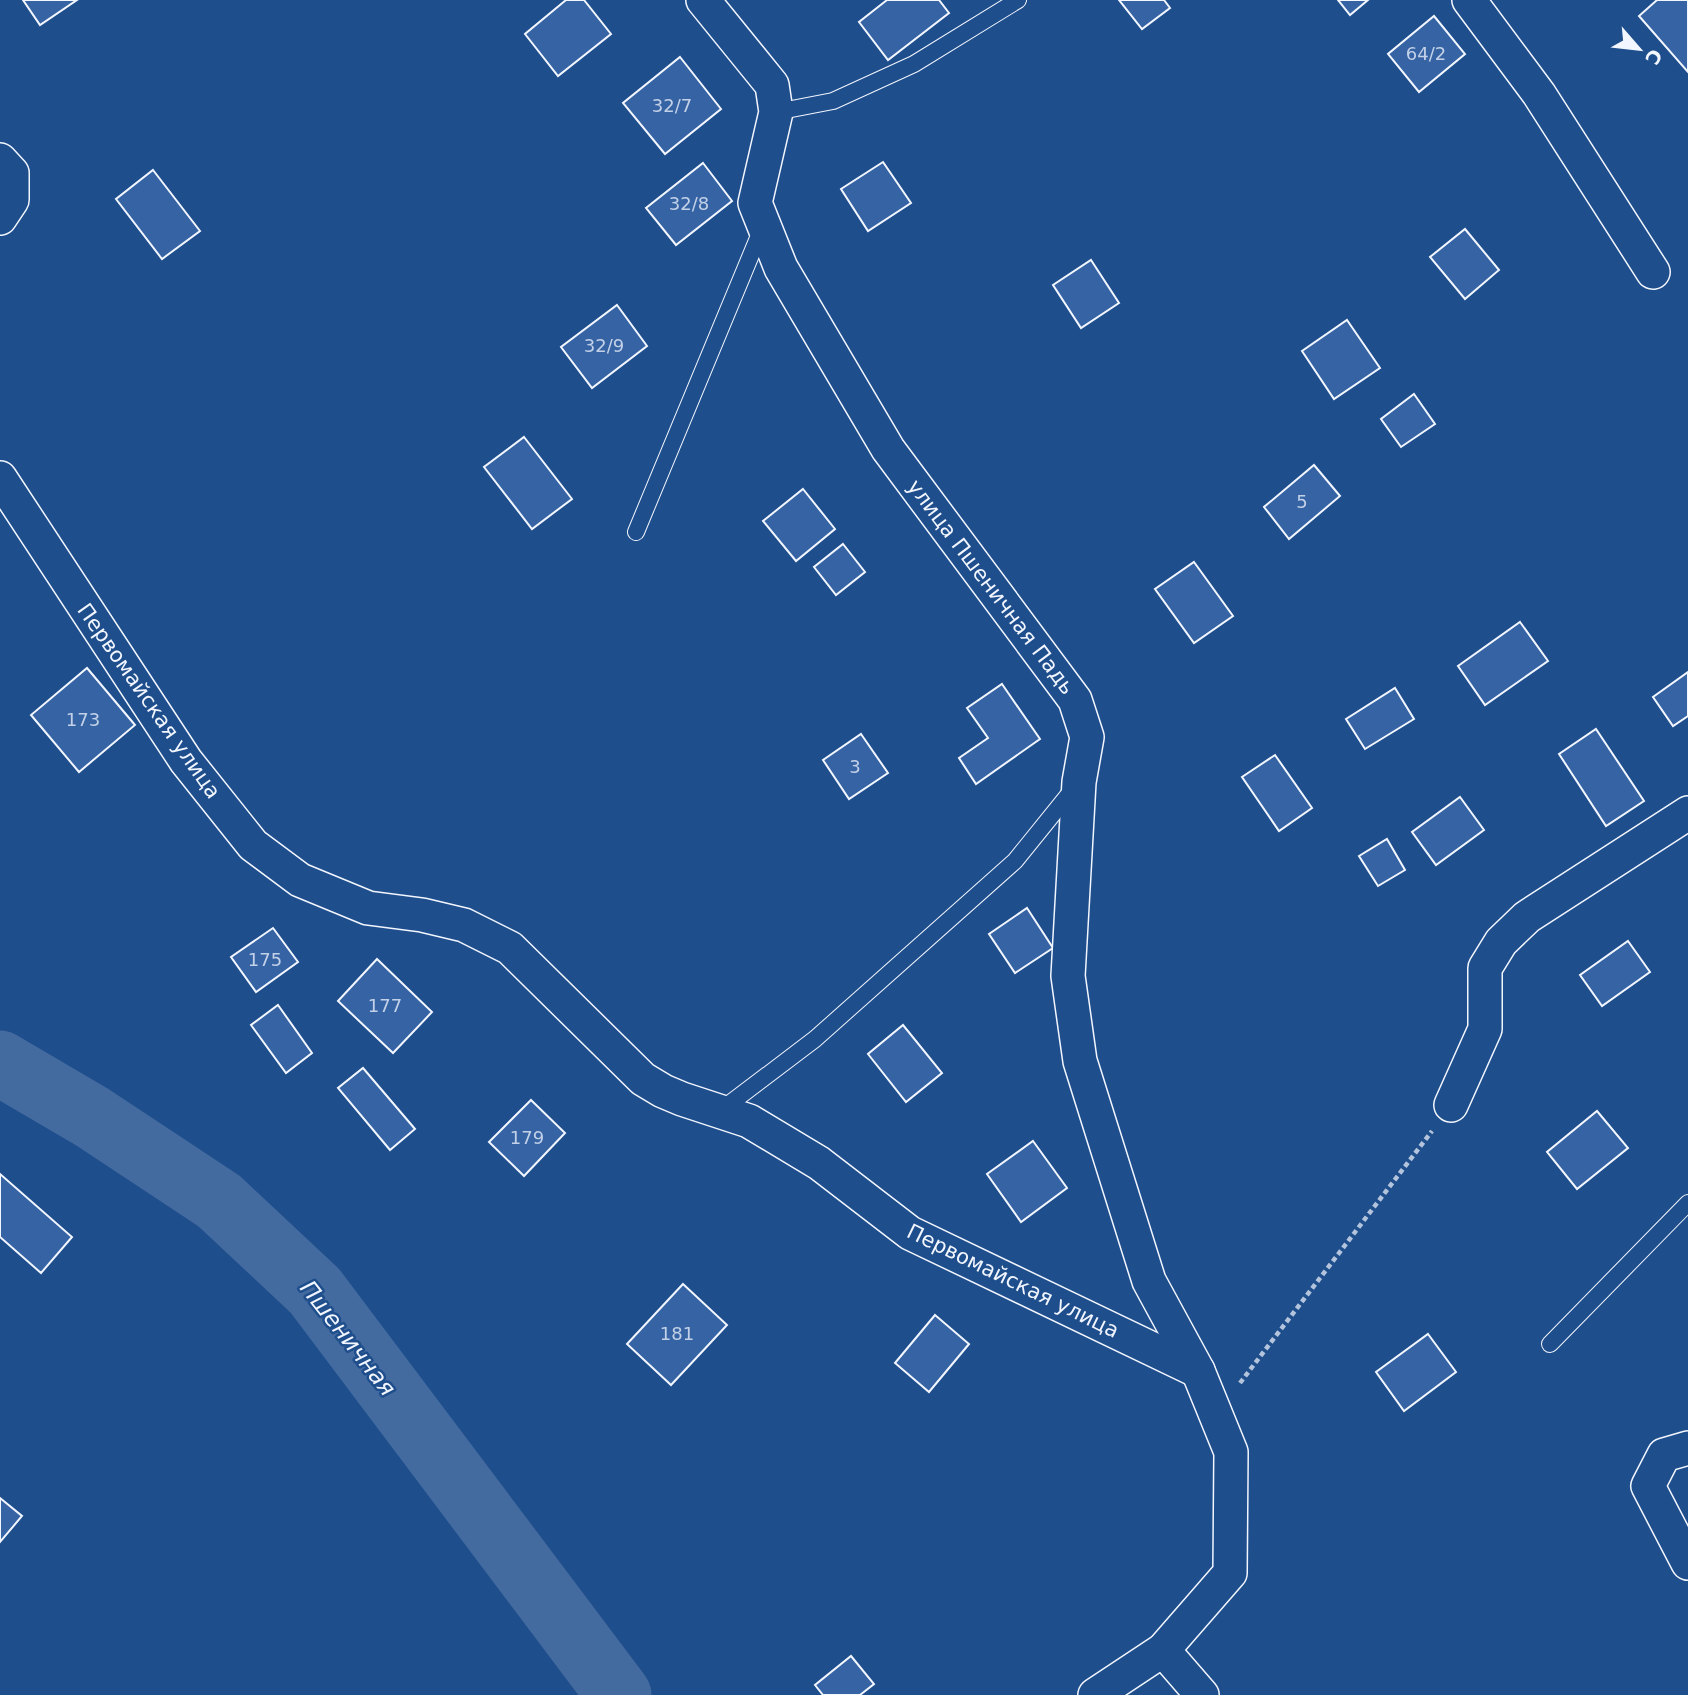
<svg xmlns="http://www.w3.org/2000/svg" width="1688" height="1695" viewBox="0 0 1688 1695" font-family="'DejaVu Sans',sans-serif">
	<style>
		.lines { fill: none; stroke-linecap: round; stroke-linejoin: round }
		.river { stroke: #446ba0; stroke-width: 65 }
		.building { fill: #3563a3; stroke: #f2f6ff; stroke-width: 2 }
		.service-casing { stroke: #f2f6ff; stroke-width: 18 }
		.minor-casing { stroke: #f2f6ff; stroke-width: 36 }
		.path { stroke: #b3c4dc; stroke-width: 4.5; stroke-dasharray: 5 3.5; stroke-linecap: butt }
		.service { stroke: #1f4e8c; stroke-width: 16 }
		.minor { stroke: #1f4e8c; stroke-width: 33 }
		.labels { text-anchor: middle; stroke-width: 5; stroke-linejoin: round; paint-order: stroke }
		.number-label { font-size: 18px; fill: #c3d1e8 }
		.street-label { font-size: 21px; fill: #f2f6ff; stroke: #1f4e8c }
		.water-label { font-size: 23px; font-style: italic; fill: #f2f6ff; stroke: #1f4e8c }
	</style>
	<rect width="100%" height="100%" fill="#1f4e8c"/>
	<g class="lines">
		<polyline class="river" points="0,1063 92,1117 219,1201 315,1291 619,1695"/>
	</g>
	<g class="building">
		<polygon points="23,0 77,0 40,25"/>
		<polygon points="566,0 584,0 611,34 558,76 525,34"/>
		<polygon points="887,0 939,0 949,13 888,60 859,22"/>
		<polygon points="1119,0 1164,0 1170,8 1142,29"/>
		<polygon points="1338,0 1368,0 1350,15"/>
		<polygon points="1657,0 1688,0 1688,72 1639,16"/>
		<polygon points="1434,16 1465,54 1419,92 1388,54"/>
		<polygon points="680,57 721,109 665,154 623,103"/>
		<polygon points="883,162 911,203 868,231 841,189"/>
		<polygon points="703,163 732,201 676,245 646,208"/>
		<polygon points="153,170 200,231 162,259 116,199"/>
		<polygon points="1465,229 1499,270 1465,299 1430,257"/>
		<polygon points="1091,260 1119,303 1081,328 1053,285"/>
		<polygon points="617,305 647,346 592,388 561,347"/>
		<polygon points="1347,320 1380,368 1334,399 1302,351"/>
		<polygon points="1414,394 1435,424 1401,447 1381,419"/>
		<polygon points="524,437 572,499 532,529 484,467"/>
		<polygon points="1314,465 1340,496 1289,539 1264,507"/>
		<polygon points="803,489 835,529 796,561 763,521"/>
		<polygon points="843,544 865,572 836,595 814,567"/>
		<polygon points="1194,562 1233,616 1194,643 1155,589"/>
		<polygon points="1520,622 1548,661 1485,705 1458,666"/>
		<polygon points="87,668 135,725 79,772 31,715"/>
		<polygon points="1688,672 1688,716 1673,726 1653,697"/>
		<polygon points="1002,684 1040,739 976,784 959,758 988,738 967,708"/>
		<polygon points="1395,688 1414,719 1365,749 1346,719"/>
		<polygon points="1596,729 1644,801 1606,826 1559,754"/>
		<polygon points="861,734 888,773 849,799 823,760"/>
		<polygon points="1275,755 1312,808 1279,831 1242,777"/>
		<polygon points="1460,797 1484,830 1436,865 1412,832"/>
		<polygon points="1387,839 1405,870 1378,886 1359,856"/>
		<polygon points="1027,908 1053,948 1015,973 989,934"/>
		<polygon points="273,928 298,962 256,992 231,957"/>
		<polygon points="1628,941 1650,972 1602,1006 1580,975"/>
		<polygon points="377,959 432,1012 393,1053 338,1001"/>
		<polygon points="278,1005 312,1053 286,1073 251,1025"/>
		<polygon points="903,1025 942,1073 906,1102 868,1054"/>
		<polygon points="363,1068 415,1129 390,1150 338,1088"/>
		<polygon points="531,1100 565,1133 524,1176 489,1142"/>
		<polygon points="1597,1111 1628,1148 1577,1189 1547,1152"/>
		<polygon points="1033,1141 1067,1188 1021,1222 987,1174"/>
		<polygon points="0,1174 72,1237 41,1273 0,1237"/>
		<polygon points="683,1284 727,1325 671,1385 627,1344"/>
		<polygon points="935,1315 969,1344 929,1392 895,1363"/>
		<polygon points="1428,1334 1456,1372 1404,1411 1376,1372"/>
		<polygon points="0,1498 22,1516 0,1542"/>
		<polygon points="851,1656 874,1684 860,1695 823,1695 815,1685"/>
	</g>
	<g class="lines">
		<g class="service-casing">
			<g id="service">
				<polyline points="776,112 833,101 914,64 1018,0"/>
				<polyline points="636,532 763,226"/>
				<polyline points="720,1111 815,1039 1015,861 1074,788"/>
				<polyline points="1550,1344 1688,1203"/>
			</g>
		</g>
		<g class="minor-casing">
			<g id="minor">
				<polyline points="703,0 772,85 776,112 755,203 781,268 888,449 1075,700 1087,737 1079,782 1068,976 1080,1061 1149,1281 1198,1371 1231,1452 1230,1573 1163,1650 1095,1695"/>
				<polyline points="1469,0 1539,94 1653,272"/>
				<polyline points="0,160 12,173 12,200 0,218"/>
				<polyline points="0,478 186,761 253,845 300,880 368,908 422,915 464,925 510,948 643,1079 663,1091 682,1099 749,1121 819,1163 910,1233 1198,1371"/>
				<polyline points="1451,1105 1485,1029 1485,968 1501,942 1527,917 1688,813"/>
				<polyline points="1688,1448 1664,1455 1648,1486 1688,1563"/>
				<polyline points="1163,1650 1202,1695"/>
			</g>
		</g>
		<polyline class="path" points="1240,1383 1432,1131"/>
		<use href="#service" class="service"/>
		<use href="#minor" class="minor"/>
	</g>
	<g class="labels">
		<g class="number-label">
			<text x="1426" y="60">64/2</text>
			<text x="672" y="112">32/7</text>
			<text x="689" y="210">32/8</text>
			<text x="604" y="352">32/9</text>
			<text x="1302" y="508">5</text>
			<text x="83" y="726">173</text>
			<text x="855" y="773">3</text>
			<text x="265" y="966">175</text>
			<text x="385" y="1012">177</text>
			<text x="527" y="1144">179</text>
			<text x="677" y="1340">181</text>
		</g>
		<g class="street-label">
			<text transform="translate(991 587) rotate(53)" y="7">улица Пшеничная Падь</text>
			<text transform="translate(149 701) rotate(55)" y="7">Первомайская улица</text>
			<text transform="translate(1013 1281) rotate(26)" y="7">Первомайская улица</text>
		</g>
		<g class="water-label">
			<text transform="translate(348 1338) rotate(52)" y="8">Пшеничная</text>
		</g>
	</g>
	<g transform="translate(1639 49) rotate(118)" stroke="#1f4e8c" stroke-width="5" paint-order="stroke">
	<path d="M0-5L12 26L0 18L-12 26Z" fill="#f2f6ff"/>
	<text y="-10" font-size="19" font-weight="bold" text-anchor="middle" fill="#f2f6ff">С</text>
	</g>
</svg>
